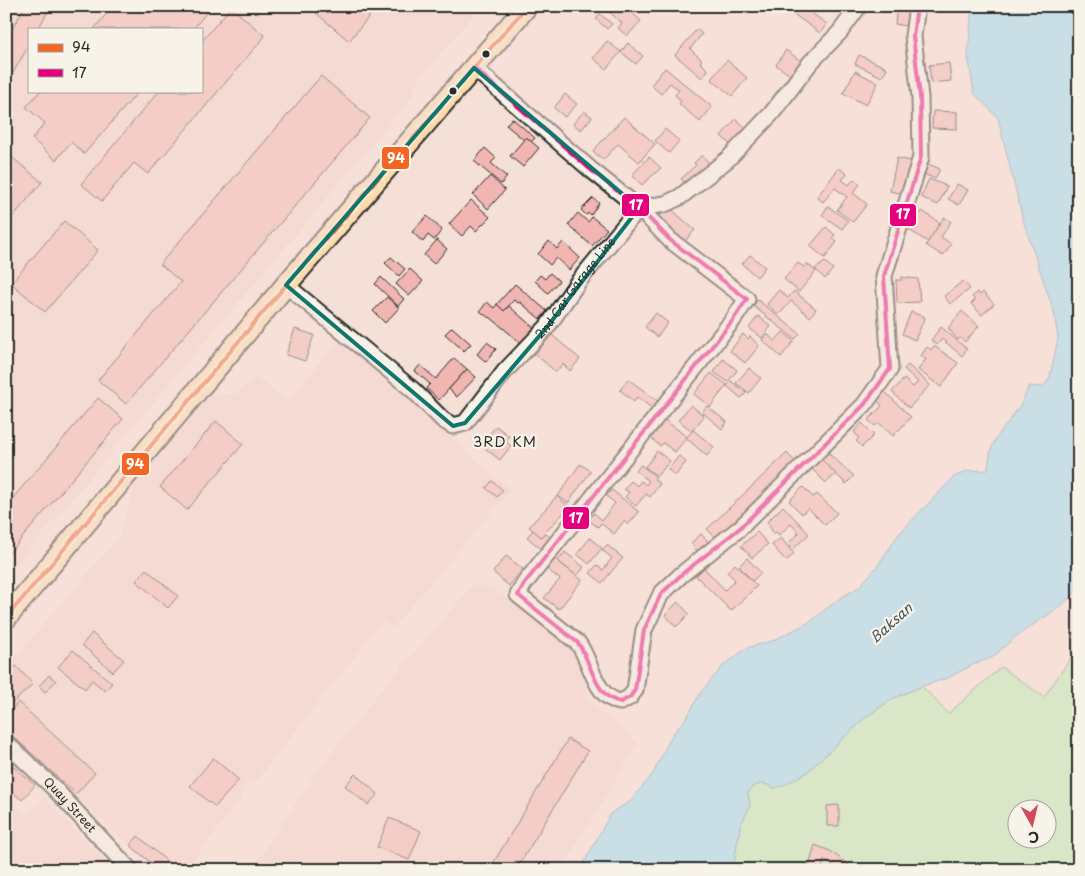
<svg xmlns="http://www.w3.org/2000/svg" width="1085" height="876" viewBox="0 0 1085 876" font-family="'Playpen Sans',sans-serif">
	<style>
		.built { fill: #f4d3cd; fill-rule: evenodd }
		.green { fill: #b6eeb2; stroke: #708c6e; fill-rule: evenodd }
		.water { fill: #95dbf7; stroke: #6b95a5 }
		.building { fill: #f1b5b2; stroke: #2b2b2b }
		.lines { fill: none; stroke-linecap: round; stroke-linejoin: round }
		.minor-casing { stroke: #2b2b2b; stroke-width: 19 }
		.major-casing { stroke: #2b2b2b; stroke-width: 24 }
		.minor { stroke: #f7f3e8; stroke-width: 15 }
		.major { stroke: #fcdcac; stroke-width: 20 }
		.bus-1-casing { stroke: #f7f3e8; stroke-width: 8 }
		.bus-2-casing { stroke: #f7f3e8; stroke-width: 8 }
		.bus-1 { stroke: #f26522; stroke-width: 4 }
		.bus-2 { stroke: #e5007d; stroke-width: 4 }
		.marked { fill: none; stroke: #0f766e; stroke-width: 4; stroke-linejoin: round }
		.bus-dot { fill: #2b2b2b; stroke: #f7f3e8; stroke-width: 2 }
		.labels { text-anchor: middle; stroke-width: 4.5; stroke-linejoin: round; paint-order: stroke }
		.street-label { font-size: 12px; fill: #2b2b2b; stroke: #f7f3e8 }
		.neighbourhood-label { font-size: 14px; letter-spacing: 1px; fill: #2b2b2b; stroke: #f7f3e8 }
		.water-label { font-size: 14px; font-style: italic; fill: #46575e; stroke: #f7f3e8 }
		.line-badge { stroke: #f7f3e8; stroke-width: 2 }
		.badge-label { font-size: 14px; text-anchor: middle; font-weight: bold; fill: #fff }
	</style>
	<rect width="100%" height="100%" fill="#f5e0d8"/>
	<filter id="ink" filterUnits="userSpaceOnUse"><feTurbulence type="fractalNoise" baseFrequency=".02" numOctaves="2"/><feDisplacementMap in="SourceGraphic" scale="10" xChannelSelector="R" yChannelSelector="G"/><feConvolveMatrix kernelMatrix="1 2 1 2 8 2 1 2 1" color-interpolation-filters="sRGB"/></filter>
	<g filter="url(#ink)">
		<g class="built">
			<path d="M6 6H481L412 88 415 94 6 577ZM29 29H201V91H29Z"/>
			<polygon points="339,340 511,490 392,628 383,621 258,779 246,784 241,799 185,870 157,870 6,733 6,667 120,536 135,482 211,395 235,394 256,376 287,401"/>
			<polygon points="474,584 500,593 581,653 588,700 638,743 561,870 251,870 313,777 377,695"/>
			<polygon points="45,798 112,870 6,870 6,800 27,814"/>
		</g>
		<path class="green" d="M1079 646V870H728L734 863 740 826 750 806 748 793 752 787 763 783 774 788 806 773 865 718 892 699 922 686 948 714 1001 667 1044 697ZM1018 808H1048V838H1018Z"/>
		<path class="water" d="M972 6H1079V589L1061 606 1015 637 993 657 974 664 948 678 922 686 892 699 865 718 806 773 780 787 774 788 763 783 752 787 748 793 750 806 740 826 734 863 728 870H704L701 865H694L687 870H580L611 813 631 801 654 772 672 735 687 717 701 692 724 665 747 648 772 641 810 622 840 598 858 588 876 568 899 534 954 477 967 471 988 470C990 437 1000 436 1016 411 1022 404 1025 395 1029 386L1044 387 1050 377 1058 338 1054 312 1023 220 998 118 974 93 968 55Z"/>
		<g class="building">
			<polygon points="25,6 51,6 38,29 29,29 29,45 6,85 6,40"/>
			<polygon points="113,6 212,6 193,29 94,29"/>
			<polygon points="308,6 378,6 349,41"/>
			<polygon points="608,6 625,6 641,21 627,36 618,28 622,23 606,9"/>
			<polygon points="791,6 802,6 827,24 820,33 788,10"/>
			<polygon points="897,6 908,7 906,26 895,24"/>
			<polygon points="231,7 265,36 148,174 134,163 102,201 81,184 159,91 201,91 201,42"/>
			<polygon points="600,14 612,24 607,29 596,19"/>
			<polygon points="697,29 702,34 690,49 702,60 700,62 708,70 702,78 675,55"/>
			<polygon points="607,41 621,52 606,69 593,58"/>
			<polygon points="628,43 643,56 636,64 621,52"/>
			<polygon points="786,50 801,61 790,75 776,65"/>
			<polygon points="859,55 887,68 882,77 855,64"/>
			<polygon points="727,60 747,78 732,96 711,79"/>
			<polygon points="949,63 951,81 931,83 929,65"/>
			<polygon points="665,68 712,107 700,122 679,104 681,101 675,95 679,90 670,83 661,94 651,85"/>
			<polygon points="855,71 878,83 866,105 843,93"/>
			<polygon points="321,76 370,118 126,404 98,380 181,282 160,264"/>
			<polygon points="40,91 139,91 84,154 71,142 56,160 32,139 45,123 26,107"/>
			<polygon points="565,94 577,104 565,117 554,108"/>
			<polygon points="584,111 592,117 581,130 573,124"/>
			<polygon points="933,111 957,112 957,129 932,128"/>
			<polygon points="624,117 655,144 639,162 618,144 603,160 593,151"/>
			<polygon points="512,118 535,138 531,142 526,137 524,140 506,125"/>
			<polygon points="736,119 746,128 731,145 721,136"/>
			<polygon points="665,129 679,141 669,153 655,141"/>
			<polygon points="526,137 539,148 523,167 510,156"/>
			<polygon points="485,148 496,158 491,163 507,177 501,184 474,161"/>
			<polygon points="702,155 711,165 688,186 681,179 696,165 694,163"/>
			<polygon points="649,157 661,168 642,185 632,175"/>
			<polygon points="13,158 42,182 6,225 6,166"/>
			<polygon points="897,158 911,161 904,194 890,191"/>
			<polygon points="928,164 940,169 935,179 924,174"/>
			<polygon points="839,168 847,174 842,180 849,185 854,179 860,184 853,193 867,204 853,222 837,210 847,197 835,188 823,202 817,197"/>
			<polygon points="490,176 505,190 488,209 473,195"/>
			<polygon points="929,179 947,186 938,205 921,197"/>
			<polygon points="957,184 968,190 959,205 948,199"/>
			<polygon points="593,198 599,203 591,215 589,213 586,215 581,210"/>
			<polygon points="471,200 490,217 476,231 471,226 462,236 449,224"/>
			<polygon points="828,206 848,221 842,229 822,215"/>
			<polygon points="671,209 695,230 683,243 656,217"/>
			<polygon points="922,211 940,223 928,242 909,230"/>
			<polygon points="578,213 588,222 592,217 607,229 592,246 568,225"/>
			<polygon points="427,216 442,230 434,240 428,235 423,242 412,232"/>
			<polygon points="944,217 951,222 941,237 951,244 943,256 926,245"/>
			<polygon points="64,221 98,250 45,312 11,283"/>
			<polygon points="826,227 835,235 832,238 837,242 825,258 810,246"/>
			<polygon points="437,240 447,249 434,264 424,255"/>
			<polygon points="549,241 557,249 563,242 580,258 569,270 556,258 550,265 538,254"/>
			<polygon points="750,255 765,267 757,277 742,264"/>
			<polygon points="391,257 405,269 399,276 385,263"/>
			<polygon points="825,262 833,269 825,279 815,269"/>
			<polygon points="798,263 804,267 807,264 816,271 799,292 784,279"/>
			<polygon points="410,269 423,281 409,296 396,284"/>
			<polygon points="550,273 559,281 548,293 535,281 540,275 545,279"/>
			<polygon points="381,277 404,299 398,306 375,284"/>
			<polygon points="901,277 918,279 920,302 897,303 896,280 902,280"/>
			<polygon points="963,281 970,289 950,304 944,296"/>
			<polygon points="515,284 547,311 540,319 520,302 518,303 514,300 504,311 497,304"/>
			<polygon points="779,290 788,298 794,291 816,309 810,317 791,301 779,315 767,304"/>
			<polygon points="978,292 980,295 983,292 994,304 982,315 971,304 975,300 972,297"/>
			<polygon points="387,297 399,308 385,323 373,311"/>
			<polygon points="758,300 800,334 795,339 753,306"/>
			<polygon points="487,302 494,308 497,304 504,311 509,306 535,329 522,344 490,317 489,318 480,311"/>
			<polygon points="962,311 979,326 965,342 960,338 958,340 948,328"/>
			<polygon points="911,312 925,317 915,340 902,334"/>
			<polygon points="656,313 668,323 657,337 645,327"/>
			<polygon points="758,316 771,326 762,338 749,328"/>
			<polygon points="452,327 471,344 464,351 445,334"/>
			<polygon points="941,327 967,349 962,356 942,339 937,345 931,340"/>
			<polygon points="295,329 314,335 305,361 286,355"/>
			<polygon points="783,332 794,341 781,357 762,340 767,334 775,341"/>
			<polygon points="743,334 748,339 750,336 759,346 745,363 730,351"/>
			<polygon points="552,335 580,359 570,371 563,364 556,372 535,354"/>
			<polygon points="487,342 496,349 486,362 477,354"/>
			<polygon points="934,346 958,363 941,387 918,370 926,359 921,356 927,347 931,350"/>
			<polygon points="454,358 467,369 439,400 426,388 430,384 415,371 420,365 436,379"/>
			<polygon points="723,359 737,370 728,382 714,372"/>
			<polygon points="908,365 930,385 909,408 892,392 904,379 913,387 918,382 904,369"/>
			<polygon points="749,368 761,378 749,393 736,383"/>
			<polygon points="467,369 476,377 457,397 449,389"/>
			<polygon points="711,373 727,385 710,407 694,394"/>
			<polygon points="628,379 659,402 653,409 637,397 634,402 620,390"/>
			<polygon points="731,381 746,393 741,398 727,386"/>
			<polygon points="884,391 911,417 893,436 879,423 875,426 868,420 882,406 876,399"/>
			<polygon points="98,398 123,419 6,557 6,506"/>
			<polygon points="691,405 704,416 692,431 678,420"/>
			<polygon points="707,406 727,422 722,429 702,412"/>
			<polygon points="665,420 687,437 675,452 663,443 660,446 651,438"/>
			<polygon points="216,421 243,444 187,510 160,487"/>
			<polygon points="862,423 874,435 862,447 856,441 859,438 854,432"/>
			<polygon points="496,426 509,436 506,441 511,446 500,460 481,445"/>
			<polygon points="693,430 714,447 707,456 686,438"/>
			<polygon points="657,451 670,461 657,476 645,467"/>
			<polygon points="787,453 796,463 723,532 721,531 715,537 707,529"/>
			<polygon points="828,453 854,476 846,484 821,459"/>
			<polygon points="679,456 686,462 675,476 668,469"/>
			<polygon points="821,459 836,474 826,483 812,469"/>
			<polygon points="580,464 591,471 568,503 558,496"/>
			<polygon points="641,465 656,477 654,479 660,484 650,497 646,494 636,506 625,497 629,492 624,489 631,481 637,486 641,481 646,485 649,481 636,471"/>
			<polygon points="492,481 503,490 497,497 486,488"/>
			<polygon points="803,487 813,497 817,494 837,513 825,525 808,508 802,514 789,501"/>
			<polygon points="612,490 639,512 628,525 624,521 614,534 601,523 598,527 588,520 594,513 602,520 615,503 606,496"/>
			<polygon points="557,496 569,507 541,537 529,527"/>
			<polygon points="783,506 809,534 793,549 788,544 799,533 791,524 779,535 776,532 774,534 767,522"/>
			<polygon points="533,530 541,537 545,533 552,539 542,550 527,537"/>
			<polygon points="757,532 768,544 752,558 741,546"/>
			<polygon points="701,534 709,543 698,552 691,543"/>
			<polygon points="590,538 602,548 589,564 577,554"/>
			<polygon points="781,538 794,554 786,561 772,545"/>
			<polygon points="607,545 623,558 602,583 590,573 597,565 603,570 612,558 602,550"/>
			<polygon points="565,552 584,567 577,576 558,561"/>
			<polygon points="506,556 523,569 509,586 493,572"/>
			<polygon points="747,558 761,573 752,581 739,566"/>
			<polygon points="555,559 582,580 559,609 544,598 560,579 547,569"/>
			<polygon points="735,564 757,586 731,611 696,576 704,568 725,590 735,580 727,572"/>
			<polygon points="146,569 178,596 168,608 136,581"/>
			<polygon points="678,602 689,614 676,627 665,615"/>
			<polygon points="92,633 124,660 113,672 82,645"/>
			<polygon points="73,650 112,683 105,691 92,680 85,689 58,667"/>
			<polygon points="16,666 33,684 6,709 6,675"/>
			<polygon points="49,675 56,681 45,692 39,686"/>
			<polygon points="18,702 95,773 76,794 6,730 6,716"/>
			<polygon points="568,739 588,751 516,870 489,870"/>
			<polygon points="213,758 239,780 215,807 190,786"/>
			<polygon points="6,760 35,785 22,800 6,787"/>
			<polygon points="355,774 378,794 368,805 345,786"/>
			<polygon points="839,805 839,826 827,826 827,806"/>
			<polygon points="389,818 421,831 409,860 377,847"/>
			<polygon points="138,836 177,870 159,870 130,845"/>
			<polygon points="815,845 830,851 849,865 846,870 839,870 824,860 822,870 808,870"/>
		</g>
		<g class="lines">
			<g class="minor-casing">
				<g id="minor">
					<path d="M474 68 590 169 639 208 670 240 747 299 733 320 524 584 518 595 578 643C592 662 594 698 621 702L630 697 635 690 644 630 661 594 682 574 740 528 864 405 890 369 884 276 921 157 920 97 913 36 917 6"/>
					<path id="s1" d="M286 285 413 390 443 420 453 426 465 423 505 371 547 327 578 282 639 208 665 204 680 197 728 159 772 113 810 63 840 32 859 6"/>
					<path id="s2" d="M6 743 54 788 130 870"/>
				</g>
			</g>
			<g class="major-casing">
				<polyline id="major" points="6,618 286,285 527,6"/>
			</g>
			<use href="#minor" class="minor"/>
			<use href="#major" class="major"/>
			<g class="bus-1-casing">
				<polyline id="bus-1" points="6,618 286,285 527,6"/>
			</g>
			<g class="bus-2-casing">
				<path id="bus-2" d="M474 68 590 169 639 208 670 240 747 299 733 320 524 584 518 595 578 643C592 662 594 698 621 702L630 697 635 690 644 630 661 594 682 574 740 528 864 405 890 369 884 276 921 157 920 97 913 36 917 6"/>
			</g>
			<use href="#bus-1" class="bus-1"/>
			<use href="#bus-2" class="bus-2"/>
		</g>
	</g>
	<path d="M0 0H1085V876H0ZM474 68 639 208 547 327 465 423 453 426 286 285Z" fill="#f5e0d8" fill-opacity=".55" fill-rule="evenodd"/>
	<path class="marked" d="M474 68 639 208 547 327 465 423 453 426 286 285Z"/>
	<g class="bus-dot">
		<circle cx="486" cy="54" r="4.5"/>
		<circle cx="453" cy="91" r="4.5"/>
	</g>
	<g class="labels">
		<g class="street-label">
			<text dy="4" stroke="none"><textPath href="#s1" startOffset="406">2nd Car Garage Line</textPath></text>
			<text dy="4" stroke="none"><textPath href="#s2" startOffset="89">Quay Street</textPath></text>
		</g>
		<g class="neighbourhood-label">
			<text x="505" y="447">3RD KM</text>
		</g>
		<g class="water-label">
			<text transform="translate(891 623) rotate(-42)" y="5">Baksan</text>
		</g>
	</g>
	<g class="line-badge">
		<rect x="381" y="146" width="29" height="24" rx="5" fill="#f26522"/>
		<rect x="621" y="193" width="29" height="24" rx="5" fill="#e5007d"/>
		<rect x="889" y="203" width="28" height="24" rx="5" fill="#e5007d"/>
		<rect x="121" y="452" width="29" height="24" rx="5" fill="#f26522"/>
		<rect x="562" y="506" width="28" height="24" rx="5" fill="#e5007d"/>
	</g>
	<g class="badge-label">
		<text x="396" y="163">94</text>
		<text x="636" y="210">17</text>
		<text x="903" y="219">17</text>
		<text x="135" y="469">94</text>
		<text x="576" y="523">17</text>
	</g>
	<rect width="1085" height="876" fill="none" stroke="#f7f3e8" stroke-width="25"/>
	<rect x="12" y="12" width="1060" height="851" fill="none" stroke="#2b2b2b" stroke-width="2" filter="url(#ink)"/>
	<rect x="28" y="28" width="175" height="65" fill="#f7f3e8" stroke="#a5a39c"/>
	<rect x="38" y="44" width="25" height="8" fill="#f26522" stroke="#a5a39c"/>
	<text x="72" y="52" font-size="15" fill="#2b2b2b">94</text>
	<rect x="38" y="69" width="25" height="8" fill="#e5007d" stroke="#a5a39c"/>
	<text x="72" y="78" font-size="15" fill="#2b2b2b">17</text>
	<g transform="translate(1032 824) rotate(172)"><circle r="24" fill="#f7f3e8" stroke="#a5a39c"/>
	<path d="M0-4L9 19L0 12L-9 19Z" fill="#d1495b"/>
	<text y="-8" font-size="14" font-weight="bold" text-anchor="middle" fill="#2b2b2b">С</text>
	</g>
</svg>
